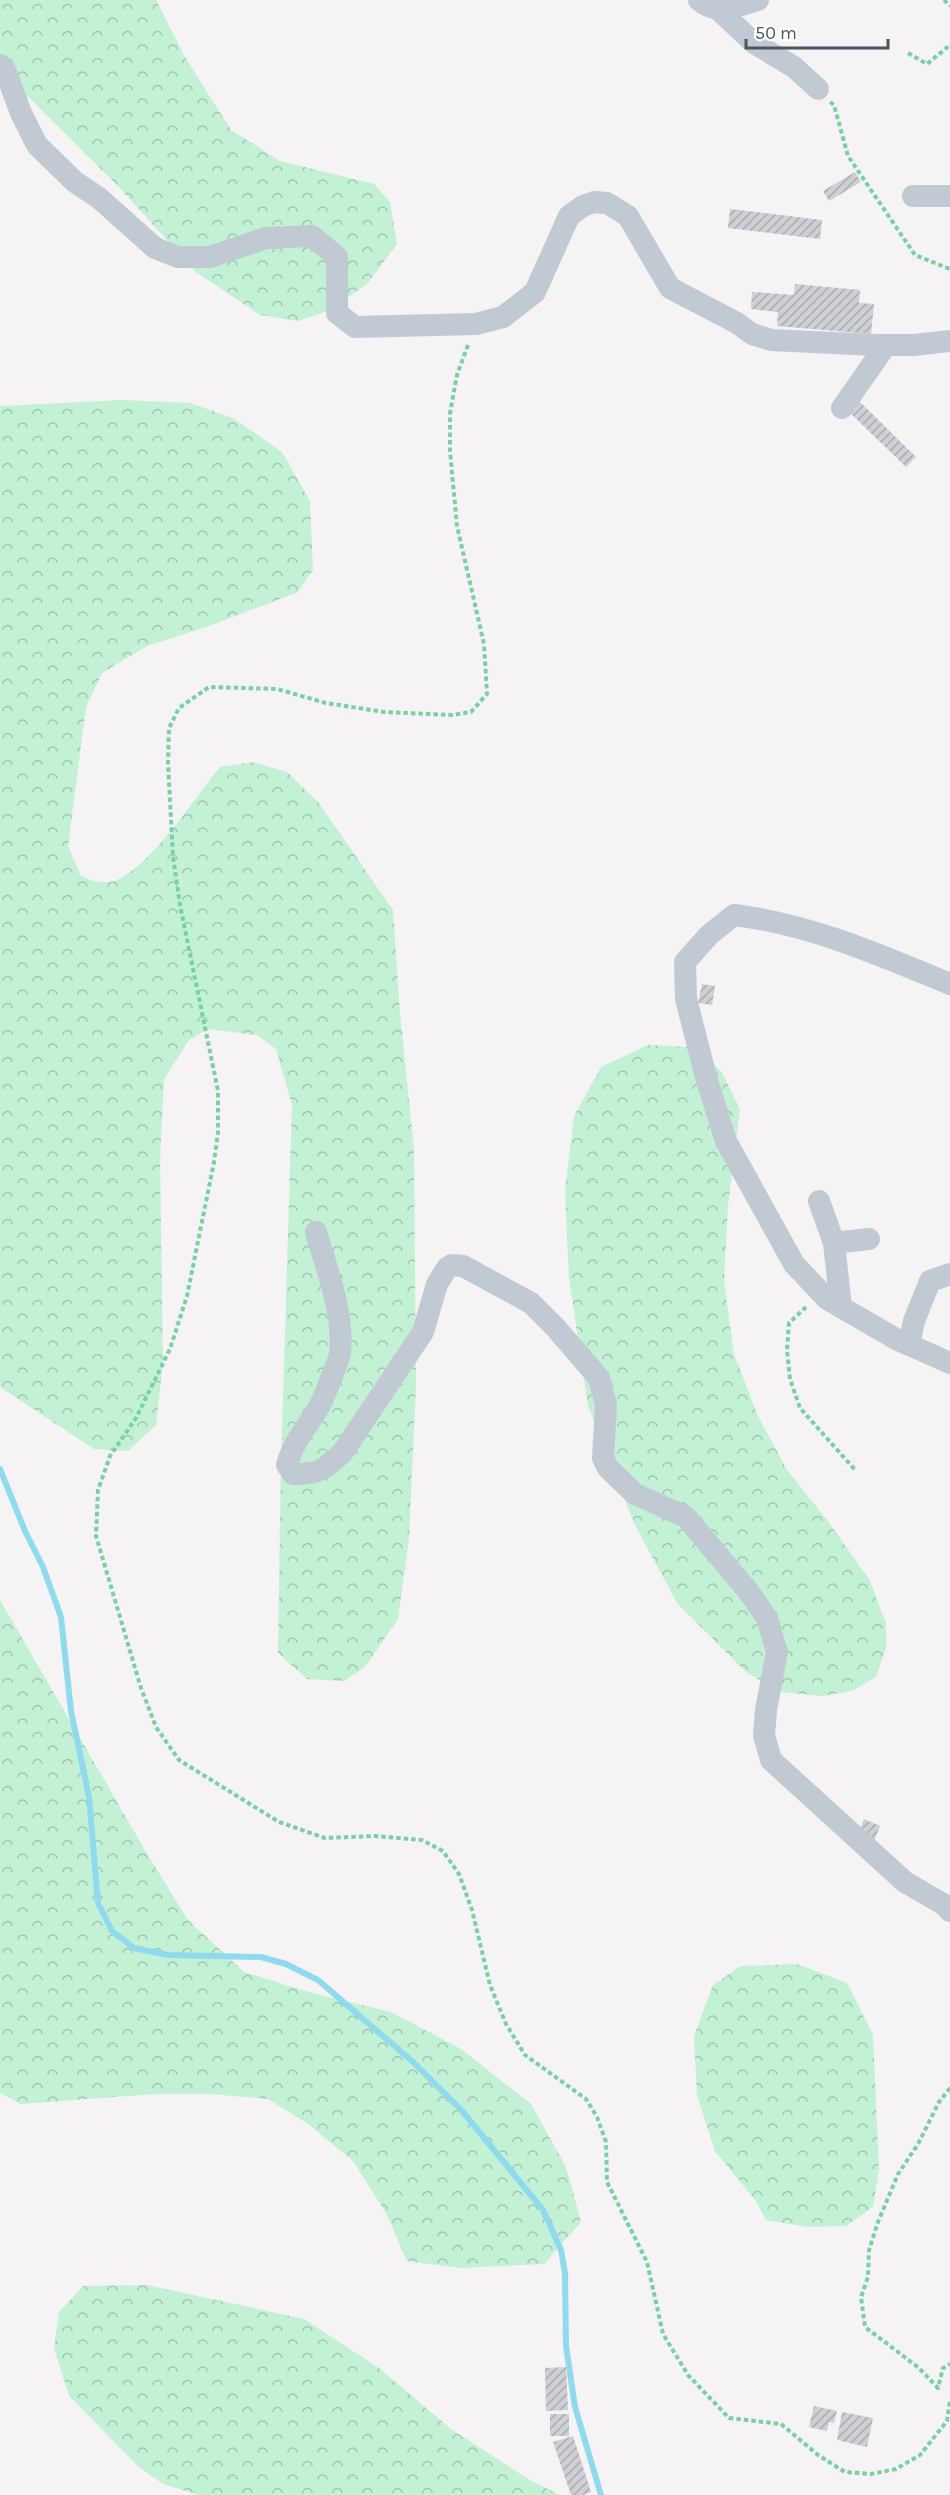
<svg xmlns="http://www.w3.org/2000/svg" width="950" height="2495" viewBox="0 0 950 2495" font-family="Karla,sans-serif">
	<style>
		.forest { fill: url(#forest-crowns) }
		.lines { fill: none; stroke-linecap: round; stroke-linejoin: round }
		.stream { stroke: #90daee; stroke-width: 6 }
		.building { fill: url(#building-hatch) }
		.path { stroke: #7ad0a6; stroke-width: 4; stroke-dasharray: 4.5 3; stroke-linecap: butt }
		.minor { stroke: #c1cad2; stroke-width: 22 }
	</style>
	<defs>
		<pattern id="forest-crowns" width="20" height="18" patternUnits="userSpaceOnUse" patternTransform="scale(1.5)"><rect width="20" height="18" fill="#c3f1d5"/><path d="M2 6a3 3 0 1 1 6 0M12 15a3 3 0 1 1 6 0" fill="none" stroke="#a0c6b0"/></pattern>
		<pattern id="building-hatch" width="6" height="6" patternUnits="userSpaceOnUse" patternTransform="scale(1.5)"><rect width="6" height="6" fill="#cdcfd5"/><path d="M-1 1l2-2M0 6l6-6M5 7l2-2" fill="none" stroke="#a8abb0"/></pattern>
	</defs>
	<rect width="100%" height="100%" fill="#f5f3f3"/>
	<g class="forest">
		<polygon points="0,0 156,0 185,57 231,130 280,161 374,184 390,202 397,244 368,283 331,310 298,321 260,315 196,272 116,184 0,69"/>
		<path d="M124 400 190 403 233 418 282 452 310 501 313 570 298 592 212 625 147 646 102 673 86 707 68 846 81 876C92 881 105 885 117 880 153 863 194 799 220 767L253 762 287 772 318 802 393 910 400 1013 414 1149 416 1386 409 1539 398 1619 365 1667 344 1681 307 1679 278 1653 281 1463 292 1105 276 1049 257 1035 208 1029 189 1040 164 1079 160 1157 163 1363 156 1425 128 1451 94 1449 0 1387V406Z"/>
		<polygon points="648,1045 692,1047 721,1071 740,1109 728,1206 724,1281 734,1354 758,1416 787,1470 827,1520 869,1579 886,1623 886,1648 876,1677 852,1691 822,1696 780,1692 746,1672 677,1603 635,1525 588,1406 569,1278 565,1190 574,1116 601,1067"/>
		<polygon points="0,1600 146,1852 188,1920 244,1972 312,1993 391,2012 461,2049 531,2104 566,2167 581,2222 544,2264 461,2268 407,2261 386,2213 353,2161 308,2124 268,2099 209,2094 155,2094 21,2104 0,2093"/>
		<polygon points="797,1964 847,1983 873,2035 879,2169 873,2207 846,2226 808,2227 766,2220 755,2200 715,2151 697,2095 694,2036 713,1985 741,1966"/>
		<polygon points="147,2285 304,2319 379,2368 451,2429 528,2479 560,2495 199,2495 163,2484 139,2467 69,2396 54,2348 59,2312 83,2286"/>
	</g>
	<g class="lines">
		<polyline class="stream" points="0,1469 25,1531 43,1567 61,1617 71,1711 89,1797 98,1903 112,1931 134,1948 168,1955 261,1957 286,1964 318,1980 413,2062 463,2112 543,2210 561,2250 565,2273 566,2346 575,2407 601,2495"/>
	</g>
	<g class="building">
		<polygon points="855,172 861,182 829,201 823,191"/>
		<polygon points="730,209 822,220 820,239 728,228"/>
		<polygon points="795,284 860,290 859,303 874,304 871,334 777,326 778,312 751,309 752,292 794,295"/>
		<polygon points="857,399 916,457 906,467 847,410"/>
		<polygon points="702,984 715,986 712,1005 698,1003"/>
		<polygon points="864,1819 880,1826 874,1841 858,1835"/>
		<polygon points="566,2367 568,2410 546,2411 545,2368"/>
		<polygon points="814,2406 837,2411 834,2423 829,2422 827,2431 809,2427"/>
		<polygon points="842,2412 873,2418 867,2447 837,2440"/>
		<rect x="550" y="2414" width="19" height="22"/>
		<polygon points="573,2436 591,2492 583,2495 571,2495 553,2442"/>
	</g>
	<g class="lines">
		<g class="path">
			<polyline points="944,0 950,6"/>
			<polyline points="908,53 927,64 950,45"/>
			<polyline points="830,102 834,105 848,156 915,255 950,269"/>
			<polyline points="468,345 457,375 450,413 450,451 457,526 484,644 487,694 471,712 452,715 384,712 326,703 277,689 209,687 179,708 169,728 168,762 173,857 180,905 218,1091 218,1132 214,1162 187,1296 170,1349 136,1418 110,1456 98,1490 96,1536 141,1688 156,1727 179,1760 279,1822 325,1838 375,1836 422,1840 443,1851 459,1874 472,1910 490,1985 506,2024 525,2055 586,2099 597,2117 606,2142 607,2182 647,2262 663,2334 688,2375 729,2418 781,2424 818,2455 845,2472 871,2474 896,2469 920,2455 947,2421 950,2401"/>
			<polyline points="806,1307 789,1323 787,1350 790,1379 800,1408 856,1471"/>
			<polyline points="950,2088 939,2102 918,2144 898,2174 878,2222 869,2250 868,2277 861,2297 865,2327 919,2368 938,2388 943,2368 950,2364"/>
		</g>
		<g class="minor">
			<path d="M699 0C717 16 737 6 758 0"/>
			<polyline points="719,10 754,43 794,67 818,89"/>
			<polyline points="0,65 5,70 21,113 37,145 75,182 99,198 155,248 178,257 210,257 266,238 312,236 337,257 337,313 355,327 476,324 503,317 535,292 569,216 583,206 594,202 607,203 628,216 670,288 737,323 752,334 771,340 875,345 914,345 950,341"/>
			<polyline points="913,196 950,196"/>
			<polyline points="842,408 886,345"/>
			<path d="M950 984C880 955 810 924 734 915L709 935 685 962 686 999 706 1077 726 1141 794 1264 827 1299 896 1339 950 1363"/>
			<polyline points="819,1201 834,1243 841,1307"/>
			<path d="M316 1232C327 1270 344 1313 340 1353 340 1358 323 1399 320 1405 309 1425 293 1441 287 1465L293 1474C318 1475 325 1469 343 1452L423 1332 437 1284 447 1268 452 1265 463 1266 531 1303 555 1327 599 1378 606 1405 603 1458 608 1468 635 1494 686 1517 748 1591 767 1618 777 1652 766 1710 764 1735 771 1760 905 1882 943 1904 950 1911"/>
			<polyline points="834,1243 869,1239"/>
			<polyline points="909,1345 914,1321 930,1281 950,1274"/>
		</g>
	</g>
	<path d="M746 39v9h142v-9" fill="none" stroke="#4a5661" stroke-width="3"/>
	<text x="755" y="39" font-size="18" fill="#4a5661" stroke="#ffffff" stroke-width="4.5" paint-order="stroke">50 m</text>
</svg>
